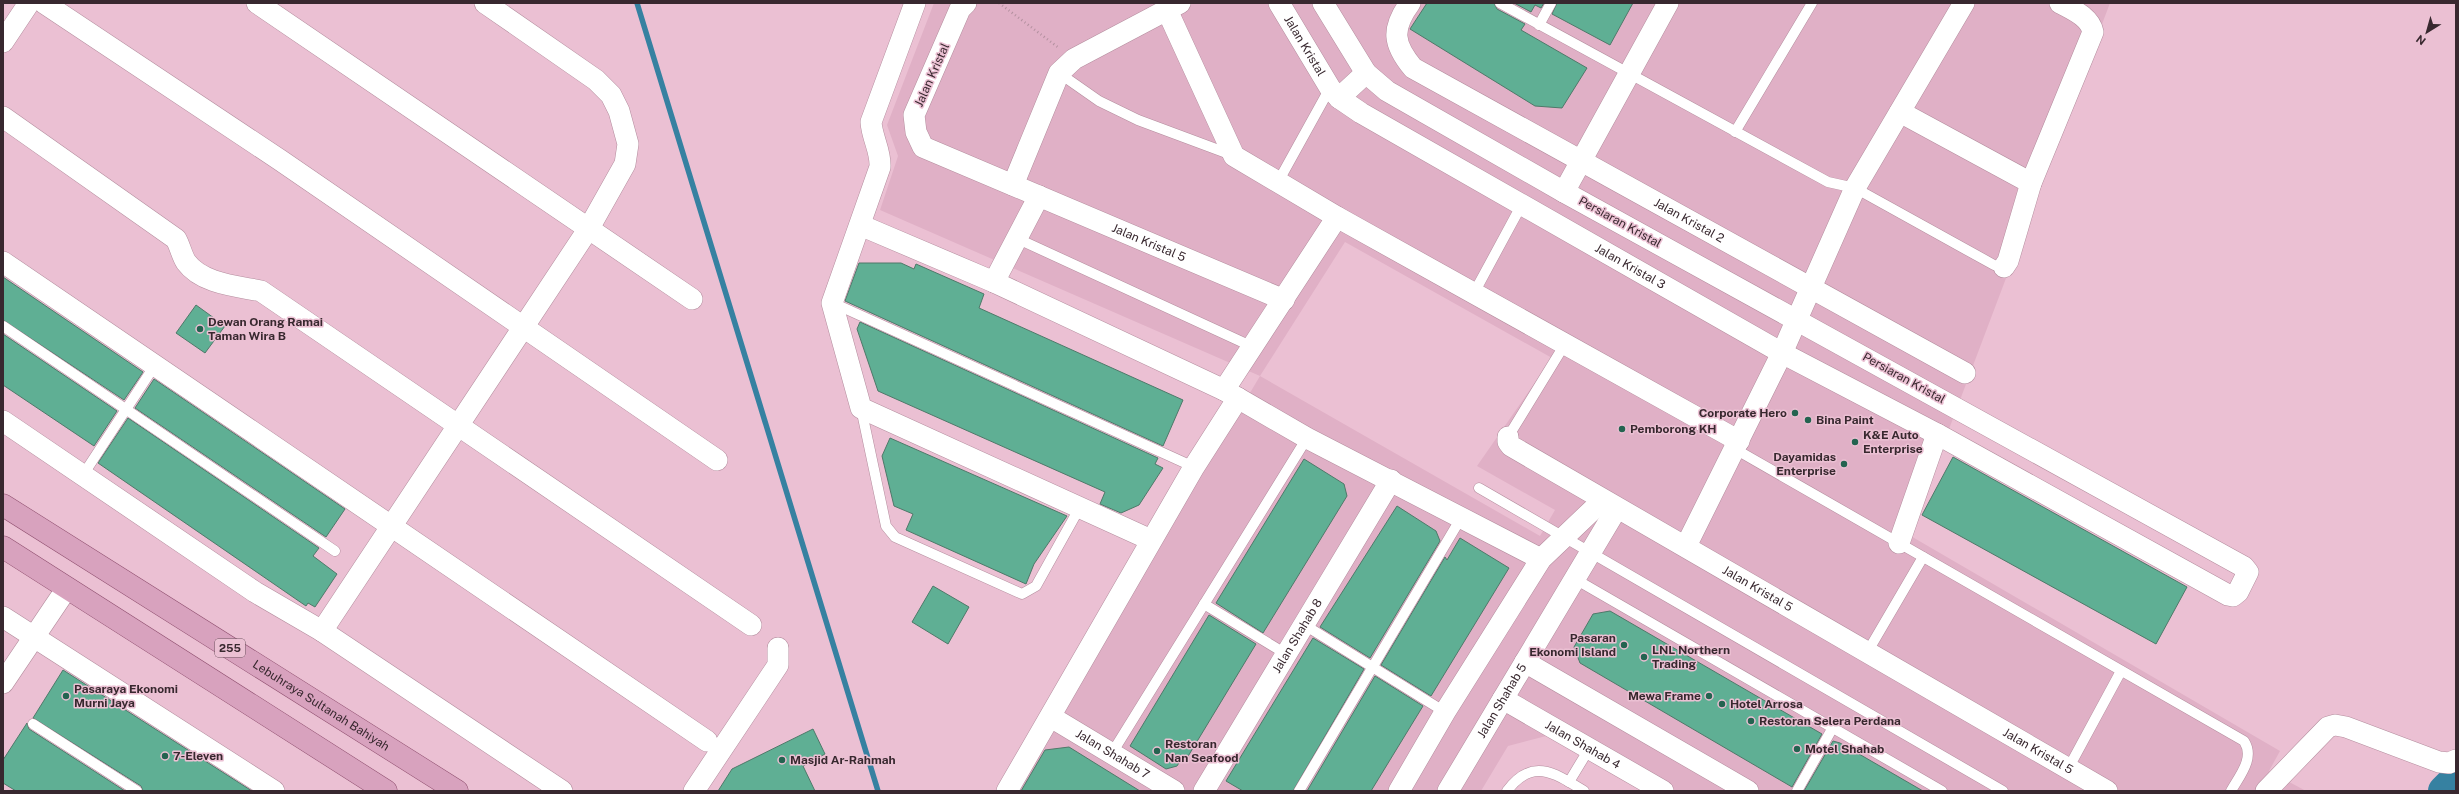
<svg xmlns="http://www.w3.org/2000/svg" width="2459" height="794" viewBox="0 0 2459 794" font-family="'Public Sans',sans-serif">
	<style>
		.built { fill: #e0b0c6; fill-rule: evenodd }
		.lines { fill: none; stroke-linecap: round; stroke-linejoin: round }
		.stream { stroke: #3681a1; stroke-width: 5.5 }
		.river { stroke: #3681a1; stroke-width: 32 }
		.building { fill: #5faf94; stroke: #4e7969 }
		.service-casing { stroke: #b48d9e; stroke-width: 11 }
		.minor-casing { stroke: #b48d9e; stroke-width: 22 }
		.primary-casing { stroke: #8f4f6f; stroke-width: 23 }
		.path { stroke: #b3909f; stroke-width: 2.5; stroke-dasharray: 1 3; stroke-linecap: butt }
		.service { stroke: #fff; stroke-width: 10 }
		.minor { stroke: #fff; stroke-width: 21 }
		.primary { stroke: #d8a2be; stroke-width: 22 }
		.poi-dot { fill: #246350; stroke: #ebc0d3; stroke-width: 1.5 }
		.labels { text-anchor: middle; stroke-width: 3; stroke-linejoin: round; paint-order: stroke }
		.shield { fill: #ebc0d3; stroke: #6e5660; stroke-width: 1 }
		.shield-label { font-size: 11px; font-weight: bold; fill: #38282f }
		.street-label { font-size: 12px; fill: #38282f; stroke: #ebc0d3 }
		.poi-label { font-size: 12px; font-weight: bold; fill: #38282f; stroke: #ebc0d3; text-anchor: start }
	</style>
	<rect width="100%" height="100%" fill="#ebc0d3"/>
	<path class="built" d="M934 3H2110L1909 535 2280 751 2269 771 2306 791H1646L1550 735 1508 746 1481 791H1013L1260 376 880 210 898 156 887 125ZM1345 242 1552 358 1477 466 1555 510 1540 536 1260 376Z"/>
	<g class="lines">
		<polyline class="stream" points="637,3 878,791"/>
		<polyline class="river" points="2444,791 2451,784 2456,784"/>
	</g>
	<g class="building">
		<polygon points="1427,3 1494,3 1497,9 1525,24 1521,30 1587,68 1562,108 1535,106 1410,29"/>
		<polygon points="1514,3 1544,3 1541,8 1535,5 1531,12"/>
		<polygon points="1557,3 1633,3 1610,45 1552,14"/>
		<polygon points="859,263 901,263 914,269 916,264 984,294 979,308 1183,400 1163,446 845,301"/>
		<polygon points="3,277 143,372 124,400 3,320"/>
		<polygon points="196,305 225,326 205,353 176,333"/>
		<polygon points="860,322 1158,458 1155,464 1163,468 1139,505 1121,513 1100,504 1105,492 878,391 857,329"/>
		<polygon points="3,334 117,411 94,446 3,385"/>
		<polygon points="154,379 345,509 326,537 135,408"/>
		<polygon points="128,418 319,548 313,556 337,574 315,607 308,603 306,606 98,463"/>
		<polygon points="890,438 1067,516 1034,564 1026,584 906,530 913,514 894,506 882,456"/>
		<polygon points="1953,457 2187,587 2156,644 1922,515"/>
		<polygon points="1304,459 1344,484 1347,496 1263,633 1216,603"/>
		<polygon points="1397,506 1436,531 1440,541 1370,658 1320,627"/>
		<polygon points="1460,538 1509,568 1431,696 1381,665 1445,557 1447,560"/>
		<polygon points="933,586 969,607 948,644 912,622"/>
		<polygon points="1610,611 1822,734 1792,787 1580,663 1574,647 1593,614"/>
		<polygon points="1209,615 1256,644 1187,758 1184,755 1177,766 1166,769 1130,746"/>
		<polygon points="1313,638 1364,669 1293,791 1243,791 1226,781"/>
		<polygon points="63,670 252,791 143,791 141,786 33,718"/>
		<polygon points="1375,676 1423,706 1371,791 1307,791"/>
		<polygon points="27,723 29,729 125,791 16,791 3,783 3,760"/>
		<polygon points="813,729 825,754 803,766 815,791 718,791 732,769"/>
		<polygon points="1833,741 1840,743 1923,791 1804,791"/>
		<polygon points="1069,747 1098,765 1140,791 1021,791 1045,750"/>
	</g>
	<g class="lines">
		<g class="service-casing">
			<g id="service">
				<polyline points="1500,3 1828,182 1855,188 1994,265 2004,267"/>
				<polyline points="1539,25 1551,3"/>
				<polyline points="1059,73 1099,101 1138,120 1232,155"/>
				<polyline points="1735,132 1812,3"/>
				<polyline points="1278,182 1330,88"/>
				<polyline points="1016,238 1253,347"/>
				<polyline points="1474,293 1521,206"/>
				<polyline points="833,303 1194,467"/>
				<polyline points="3,326 335,551"/>
				<polyline points="861,408 886,526 895,537 1022,594 1036,586 1080,507"/>
				<polyline points="1508,437 1565,344"/>
				<path d="M1735 449 2244 741C2255 758 2240 775 2231 791"/>
				<polyline points="83,475 155,365"/>
				<polyline points="1479,488 2003,791"/>
				<polyline points="1575,579 1942,791"/>
				<polyline points="1204,604 1286,654"/>
				<polyline points="1303,624 1445,712"/>
				<polyline points="1868,651 1923,557"/>
				<polyline points="33,724 137,791"/>
				<polyline points="1112,753 1307,438"/>
				<polyline points="2068,769 2121,671"/>
				<polyline points="1569,782 1589,749"/>
				<polyline points="1299,791 1461,518"/>
				<path d="M1507 791C1532 757 1555 773 1584 791"/>
				<polyline points="1797,791 1832,729"/>
			</g>
		</g>
		<g class="minor-casing">
			<g id="minor">
				<polyline points="44,3 280,160 717,460"/>
				<polyline points="257,3 692,299"/>
				<path d="M915 3 871 122C872 138 881 151 880 167L832 303 861 408 1151 540"/>
				<path id="s1" d="M966 3 960 9 914 115 916 132 923 147 1284 300"/>
				<path id="s2" d="M1279 3 1330 88 1339 98 1361 113 1782 353 1937 434 2228 595 2233 596 2238 592 2248 572 2244 567 1564 192 1387 91 1366 73 1323 3"/>
				<path id="s3" d="M1410 3C1391 29 1393 44 1413 68L1965 373"/>
				<polyline points="1167,10 1234,156 1337,217 1739,441"/>
				<polyline points="3,42 29,3"/>
				<polyline points="1339,98 1366,73"/>
				<polyline points="1900,112 2031,183"/>
				<path d="M3 117 176 239C180 246 182 256 186 262 202 284 237 286 261 291L751 625"/>
				<polyline points="1013,185 1059,73 1074,59 1180,3"/>
				<polyline points="1564,192 1668,3"/>
				<polyline points="860,225 994,282 1224,390 1307,438 1541,559"/>
				<polyline points="3,262 707,741"/>
				<path d="M2004 267 2008 261 2031 183 2093 32C2090 17 2073 10 2060 3"/>
				<polyline points="994,282 1039,196"/>
				<polyline points="1224,390 1337,217"/>
				<polyline points="3,421 255,592 322,631 562,791"/>
				<path id="s4" d="M1508 437V442L1511 446 2107 791"/>
				<polyline points="1899,543 1937,434"/>
				<polyline points="1686,546 1782,353 1855,188 1964,3"/>
				<polyline points="3,617 274,791"/>
				<polyline points="322,631 589,228 625,164 628,144 619,111 611,95 596,80 485,3"/>
				<polyline points="1525,662 1748,791"/>
				<polyline points="3,683 67,588"/>
				<path id="s5" d="M1503 699 1663 791"/>
				<path id="s6" d="M1051 717 1174 791"/>
				<polyline points="694,791 778,665 778,648"/>
				<polyline points="1007,791 1194,467 1238,398"/>
				<path id="s7" d="M1204 791 1391 480"/>
				<polyline points="1399,791 1445,712 1541,559 1603,500"/>
				<path id="s8" d="M1448 791 1617 508"/>
				<polyline points="2266,791 2328,727 2335,725 2346,727 2439,762 2449,763 2456,760"/>
			</g>
		</g>
		<g class="primary-casing">
			<g id="primary">
				<path id="s9" d="M3 505 457 791"/>
				<polyline points="3,547 386,791"/>
			</g>
		</g>
		<polyline class="path" points="999,3 1059,48"/>
		<use href="#service" class="service"/>
		<use href="#minor" class="minor"/>
		<use href="#primary" class="primary"/>
	</g>
	<g class="poi-dot">
		<circle cx="200" cy="329" r="4"/>
		<circle cx="1795" cy="413" r="4"/>
		<circle cx="1808" cy="420" r="4"/>
		<circle cx="1622" cy="429" r="4"/>
		<circle cx="1855" cy="442" r="4"/>
		<circle cx="1844" cy="464" r="4"/>
		<circle cx="1624" cy="645" r="4"/>
		<circle cx="1644" cy="657" r="4"/>
		<circle cx="66" cy="696" r="4"/>
		<circle cx="1709" cy="696" r="4"/>
		<circle cx="1722" cy="704" r="4"/>
		<circle cx="1751" cy="721" r="4"/>
		<circle cx="1797" cy="749" r="4"/>
		<circle cx="1157" cy="751" r="4"/>
		<circle cx="165" cy="756" r="4"/>
		<circle cx="782" cy="760" r="4"/>
	</g>
	<g class="labels">
		<rect class="shield" x="215" y="639" width="30" height="18" rx="3"/>
		<g class="shield-label">
			<text x="230" y="652">255</text>
		</g>
		<g class="street-label">
			<text dy="4" stroke="none"><textPath href="#s2" startOffset="50">Jalan Kristal</textPath></text>
			<text transform="translate(932 75) rotate(-66)" y="4">Jalan Kristal</text>
			<text dy="4" stroke="none"><textPath href="#s3" startOffset="388">Jalan Kristal 2</textPath></text>
			<text transform="translate(1620 222) rotate(29)" y="4">Persiaran Kristal</text>
			<text dy="4" stroke="none"><textPath href="#s1" startOffset="403">Jalan Kristal 5</textPath></text>
			<text dy="4" stroke="none"><textPath href="#s2" startOffset="449">Jalan Kristal 3</textPath></text>
			<text transform="translate(1904 378) rotate(29)" y="4">Persiaran Kristal</text>
			<text dy="4" stroke="none"><textPath href="#s4" startOffset="295">Jalan Kristal 5</textPath></text>
			<text dy="4" stroke="none"><textPath href="#s7" startOffset="181">Jalan Shahab 8</textPath></text>
			<text dy="4" stroke="none"><textPath href="#s8" startOffset="105">Jalan Shahab 5</textPath></text>
			<text dy="4" stroke="none"><textPath href="#s9" startOffset="376">Lebuhraya Sultanah Bahiyah</textPath></text>
			<text dy="4" stroke="none"><textPath href="#s5" startOffset="92">Jalan Shahab 4</textPath></text>
			<text dy="4" stroke="none"><textPath href="#s4" startOffset="619">Jalan Kristal 5</textPath></text>
			<text dy="4" stroke="none"><textPath href="#s6" startOffset="72">Jalan Shahab 7</textPath></text>
		</g>
		<g class="poi-label">
			<text x="208" y="326">Dewan Orang Ramai<tspan x="208" dy="14">Taman Wira B</tspan></text>
			<text x="1787" y="417" text-anchor="end">Corporate Hero</text>
			<text x="1816" y="424">Bina Paint</text>
			<text x="1630" y="433">Pemborong KH</text>
			<text x="1863" y="439">K&amp;E Auto<tspan x="1863" dy="14">Enterprise</tspan></text>
			<text x="1836" y="461" text-anchor="end">Dayamidas<tspan x="1836" dy="14">Enterprise</tspan></text>
			<text x="1616" y="642" text-anchor="end">Pasaran<tspan x="1616" dy="14">Ekonomi Island</tspan></text>
			<text x="1652" y="654">LNL Northern<tspan x="1652" dy="14">Trading</tspan></text>
			<text x="74" y="693">Pasaraya Ekonomi<tspan x="74" dy="14">Murni Jaya</tspan></text>
			<text x="1701" y="700" text-anchor="end">Mewa Frame</text>
			<text x="1730" y="708">Hotel Arrosa</text>
			<text x="1759" y="725">Restoran Selera Perdana</text>
			<text x="1165" y="748">Restoran<tspan x="1165" dy="14">Nan Seafood</tspan></text>
			<text x="1805" y="753">Motel Shahab</text>
			<text x="173" y="760">7-Eleven</text>
			<text x="790" y="764">Masjid Ar-Rahmah</text>
		</g>
	</g>
	<rect width="2459" height="794" fill="none" stroke="#38282f" stroke-width="8"/>
	<g transform="translate(2427 32) rotate(217)" stroke="#ebc0d3" stroke-width="3" paint-order="stroke">
	<path d="M0-3L7 15L0 10L-7 15Z" fill="#38282f"/>
	<text y="-6" font-size="11" font-weight="bold" text-anchor="middle" fill="#38282f">N</text>
	</g>
</svg>
